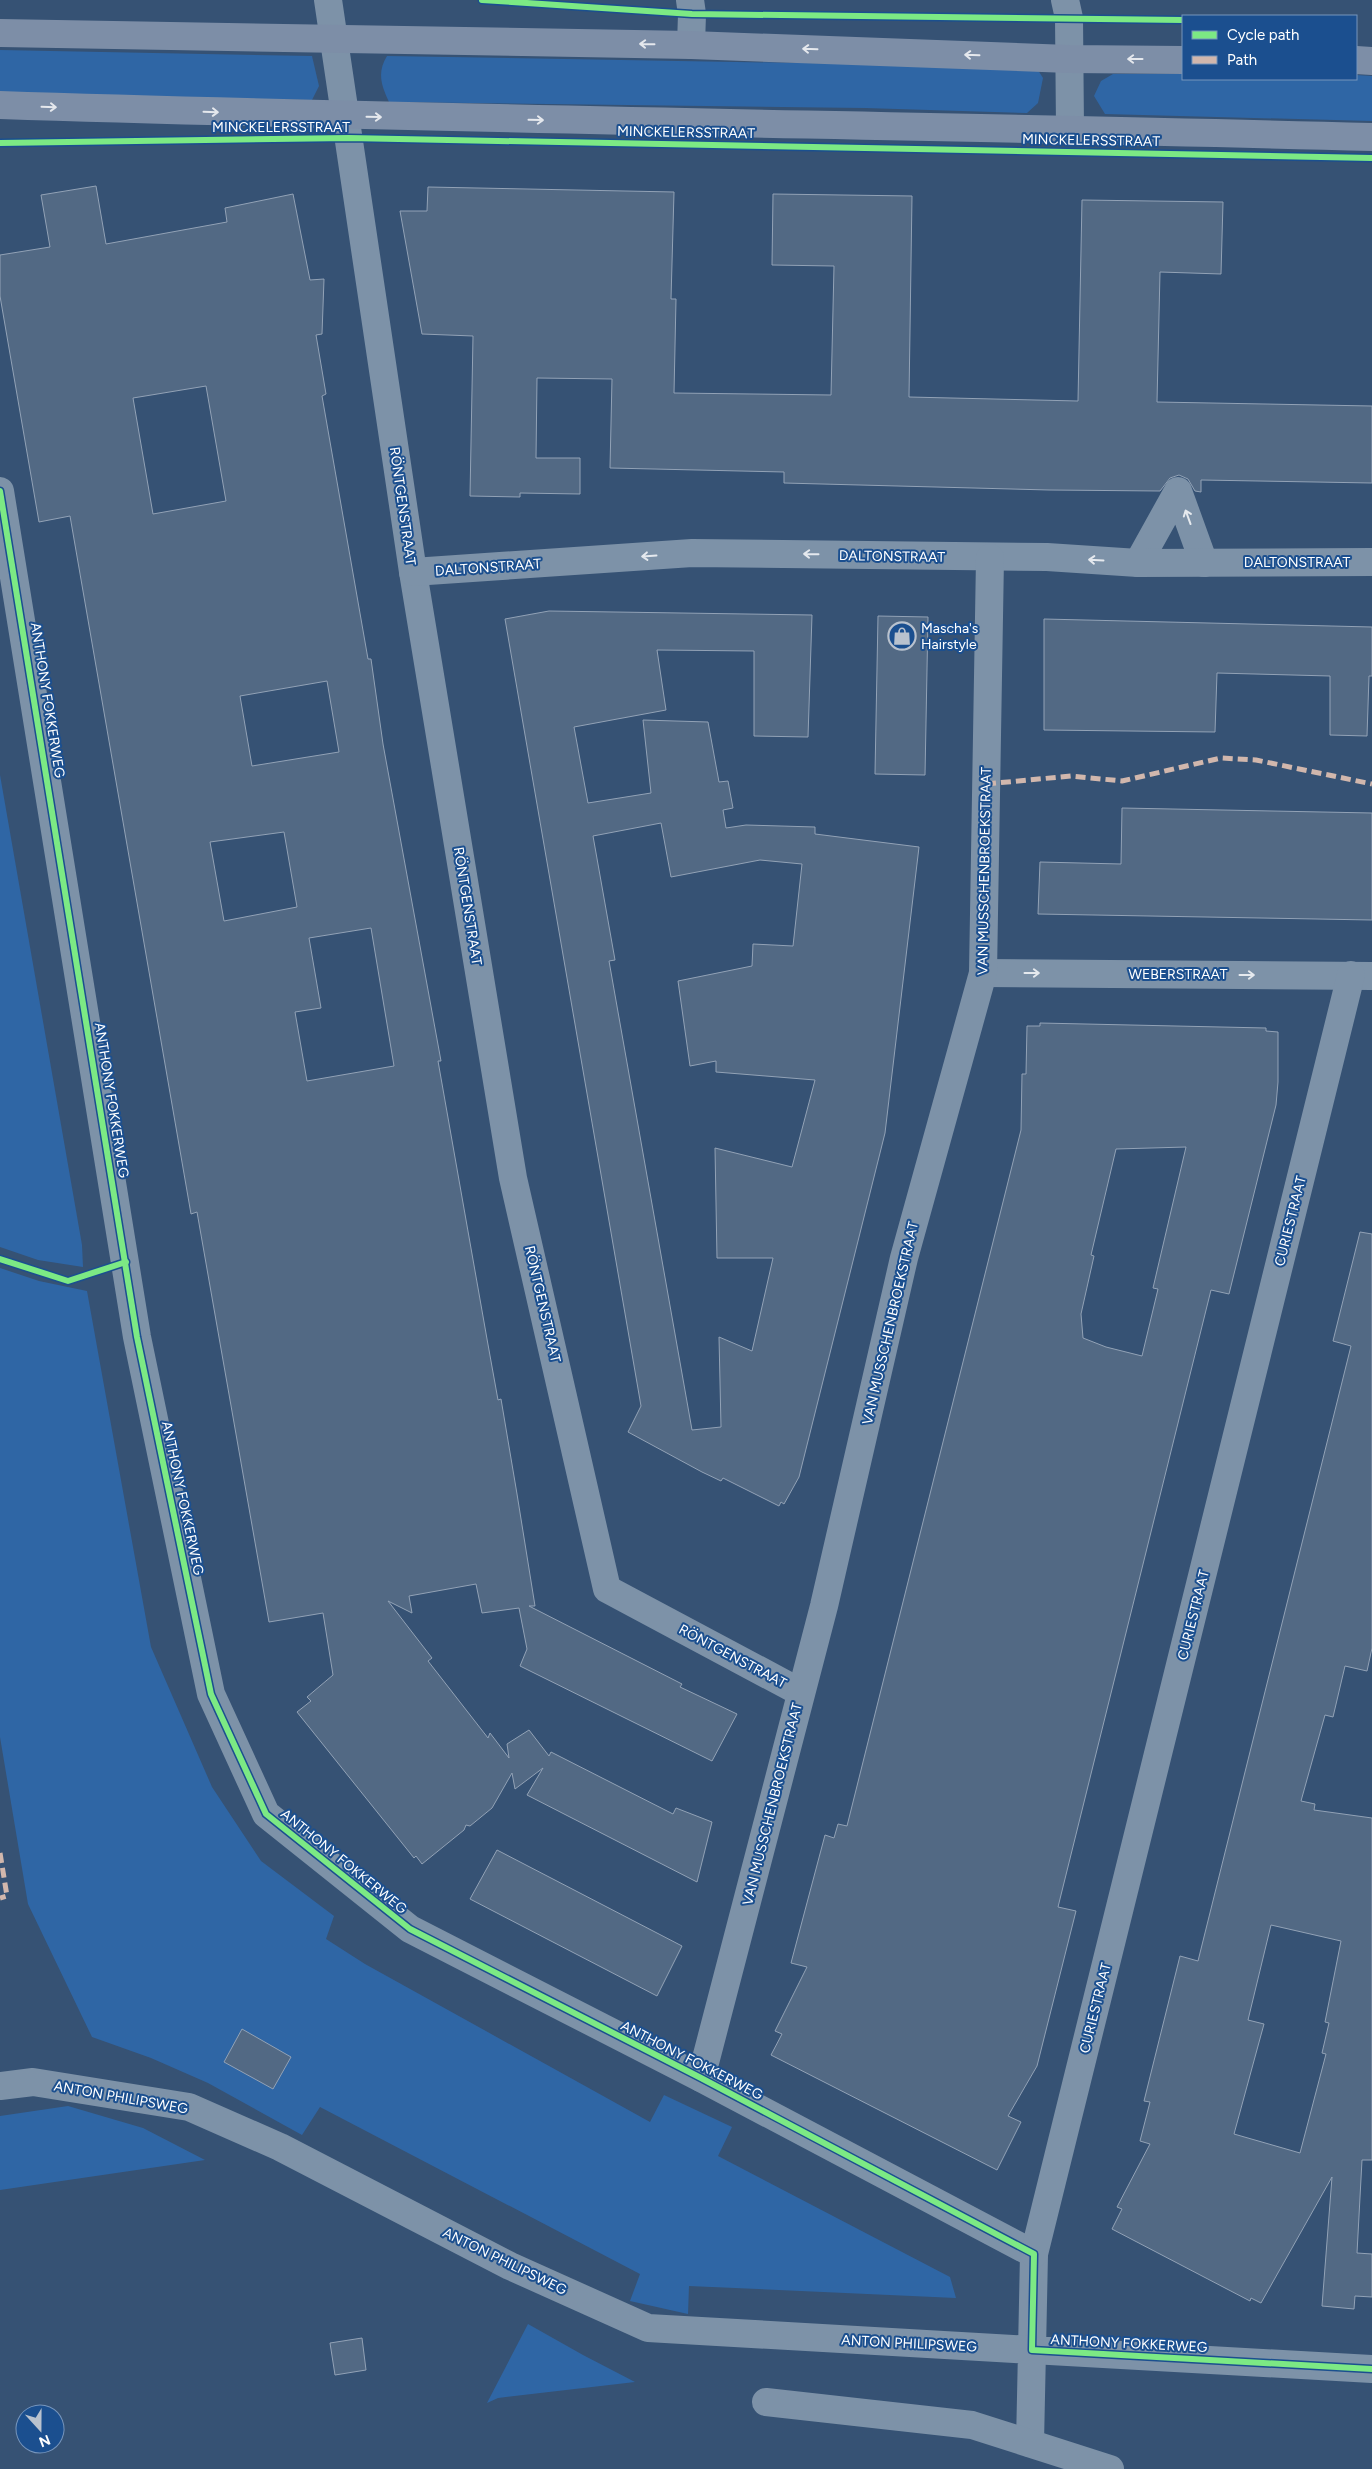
<svg xmlns="http://www.w3.org/2000/svg" width="1372" height="2469" viewBox="0 0 1372 2469" font-family="Figtree,sans-serif">
	<style>
		.green { fill: #2f66a5 }
		.building { fill: #526984; stroke: #92a2b6; fill-rule: evenodd }
		.lines { fill: none; stroke-linecap: round; stroke-linejoin: round }
		.minor { stroke: #7d92a8; stroke-width: 28 }
		.major { stroke: #7d8ea7; stroke-width: 28 }
		.quiet { stroke: #d1b7ad; stroke-width: 5; stroke-dasharray: 10 5; stroke-linecap: butt }
		.cycleway-casing { stroke: #1b4f8f; stroke-width: 9 }
		.cycleway { stroke: #7ce984; stroke-width: 6 }
		.oneway { stroke: #e5e8ed }
		.oneway2 { stroke: #e5e9ee }
		.labels { text-anchor: middle; stroke-width: 4; stroke-linejoin: round; paint-order: stroke }
		.street-label { font-size: 14px; fill: #fff; stroke: #1b4f8f }
		.poi-label { font-size: 14px; fill: #fff; stroke: #1b4f8f; text-anchor: start }
	</style>
	<rect width="100%" height="100%" fill="#365274"/>
	<g class="green">
		<polygon points="0,50 312,56 319,86 312,100 0,94"/>
		<path d="M387 56 1036 67 1043 78 1038 103 1027 113 865 108 389 102C381 85 377 72 387 56Z"/>
		<polygon points="1113,74 1183,74 1183,79 1356,79 1356,75 1372,76 1372,121 1105,114 1094,96 1101,81"/>
		<polygon points="0,775 82,1245 83,1267 38,1260 0,1247"/>
		<polygon points="0,1268 39,1281 87,1291 151,1647 212,1787 261,1861 334,1916 326,1939 365,1964 650,2122 664,2095 732,2127 718,2156 950,2277 956,2298 689,2286 688,2314 630,2301 640,2274 320,2107 302,2135 208,2083 151,2058 92,2037 28,1904 0,1737"/>
		<polygon points="68,2106 143,2128 205,2160 0,2190 0,2116"/>
		<polygon points="528,2324 583,2355 635,2382 498,2398 487,2403"/>
	</g>
	<g class="building">
		<path d="M96 186 106 244 227 222 225 208 293 194 310 280 324 279 322 334 316 335 326 394 322 396 368 659H371L383 744 441 1061H438L487 1339 498 1400 501 1399 517 1494 535 1606H529L682 1684 680 1687 737 1714 712 1761 520 1666 527 1649 519 1608 482 1613 476 1584 409 1596 412 1613 388 1601 432 1658 428 1661 488 1738 490 1733 509 1758 507 1744 529 1730 549 1756 551 1752 673 1814 676 1808 712 1822 697 1882 527 1795 543 1768 515 1789 512 1773 492 1808 470 1826 466 1825 464 1830 422 1864 416 1856 414 1858 297 1712 311 1701 307 1697 333 1675 323 1613 269 1622 197 1212 191 1214 70 516 39 522 0 296V255L50 247 41 195ZM206 386 226 501 153 514 133 398ZM327 681 339 752 252 766 240 696ZM284 832 297 907 224 921 210 842ZM371 928 394 1066 307 1081 295 1012 321 1008 309 938Z"/>
		<polygon points="428,187 674,192 671,299 676,299 674,393 831,395 834,266 772,265 773,194 912,196 909,397 1078,401 1082,200 1223,202 1221,274 1160,272 1157,402 1372,406 1372,483 1201,480 1201,492 1195,491 1188,479 1179,475 1170,478 1160,491 1049,490 784,483 784,472 610,468 612,379 537,378 536,458 580,458 580,494 520,493 520,497 470,496 473,336 422,334 400,211 427,211"/>
		<path d="M549 611 812 615 808 737 754 736V651L657 650 666 710 574 727 588 803 651 793 643 720 708 722 719 782 728 781 733 808 723 810 726 828 746 825 815 827V834L919 847 885 1133 799 1477 784 1504 781 1502 779 1506 723 1478 721 1481 702 1472 628 1432 641 1406 505 619ZM661 823 671 877 760 860 802 864 793 946 753 944 752 966 678 981 690 1066 716 1061V1072L815 1080 792 1167 715 1148 717 1258H773L752 1351 719 1337 721 1427 692 1430 609 961 615 960 593 836Z"/>
		<polygon points="878,616 928,617 925,775 875,774"/>
		<polygon points="1044,619 1372,627 1372,676 1369,676 1367,736 1330,735 1330,676 1217,673 1215,732 1044,730"/>
		<polygon points="1122,808 1372,813 1372,920 1038,914 1040,862 1121,864"/>
		<path d="M1040 1023 1266 1028V1031L1278 1032V1082L1276 1105 1229 1294 1211 1290 1058 1907 1076 1911 1037 2066 1008 2116 1021 2122 997 2170 771 2055 782 2034 775 2031 807 1967 791 1963 825 1835 834 1838 838 1824 847 1826 1021 1130 1022 1074H1026L1027 1026H1040ZM1186 1147 1153 1288 1158 1289 1142 1356 1106 1347 1083 1338 1081 1314 1094 1256 1091 1255 1116 1149Z"/>
		<path d="M1360 1232 1372 1234V1648L1367 1671 1345 1666 1333 1717 1325 1715 1301 1801 1315 1804 1314 1810 1372 1818V2160H1362L1357 2253 1372 2254V2297L1355 2296 1354 2309 1322 2306 1332 2177 1261 2303 1251 2298 1250 2301 1112 2229 1122 2209 1117 2207 1150 2144 1140 2141 1150 2102 1144 2101 1180 1956 1198 1961 1351 1346 1333 1341ZM1271 1925 1341 1941 1325 2022 1329 2023 1322 2053 1326 2054 1300 2153 1234 2134 1264 2024 1248 2020Z"/>
		<polygon points="497,1850 682,1946 657,1996 470,1899"/>
		<polygon points="242,2029 291,2057 273,2089 224,2062"/>
		<polygon points="362,2338 366,2370 335,2375 330,2343"/>
	</g>
	<g class="lines">
		<g class="minor">
			<polyline points="328,0 413,572 513,1178 607,1589 800,1692"/>
			<polyline points="690,0 692,14 691,45"/>
			<polyline points="1065,0 1069,18 1070,129"/>
			<polyline points="0,491 137,1337 211,1694 266,1814 410,1929 701,2078 1034,2254 1032,2350 1372,2369"/>
			<polyline points="1138,563 1178,491 1204,563"/>
			<polyline points="413,572 692,553 1047,557 1138,563 1372,562"/>
			<polyline points="983,973 1372,976"/>
			<polyline points="701,2078 824,1606 904,1258 983,973 990,558"/>
			<polyline points="0,2086 33,2082 189,2107 280,2147 510,2266 648,2328 1032,2350 1030,2443"/>
			<polyline points="1034,2254 1351,975"/>
			<polyline points="766,2402 972,2425 1110,2469"/>
		</g>
		<g class="major">
			<polyline points="0,33 691,45 1069,59 1183,60"/>
			<polyline points="1356,60 1372,61"/>
			<path d="M0 105C457 120 915 125 1372 137"/>
		</g>
		<g class="quiet">
			<polyline points="986,784 1071,776 1122,781 1221,758 1256,760 1372,784"/>
			<polyline points="0,1853 7,1896 0,1898"/>
		</g>
		<g class="cycleway-casing">
			<g id="cycleway">
				<polyline points="482,0 692,14 1183,20"/>
				<polyline points="0,143 349,138 1372,158"/>
				<polyline points="0,491 137,1337 211,1694 266,1814 410,1929 701,2078 1034,2254 1032,2350 1372,2369"/>
				<polyline points="0,1259 68,1281 126,1262"/>
			</g>
		</g>
		<use href="#cycleway" class="cycleway"/>
	</g>
	<defs><path id="oneway-shaft" d="M-6 0H5M1.5-3L5.5 0L1.5 3" fill="none" stroke-width="1.6" stroke-linecap="round" stroke-linejoin="round" transform="scale(1.25)"/></defs>
	<g class="oneway">
		<use href="#oneway-shaft" transform="translate(647 44) rotate(-179)"/>
		<use href="#oneway-shaft" transform="translate(810 49) rotate(-178)"/>
		<use href="#oneway-shaft" transform="translate(972 55) rotate(-178)"/>
		<use href="#oneway-shaft" transform="translate(1135 59) rotate(-180)"/>
		<use href="#oneway-shaft" transform="translate(49 107) rotate(2)"/>
		<use href="#oneway-shaft" transform="translate(211 112) rotate(2)"/>
		<use href="#oneway-shaft" transform="translate(374 117) rotate(1)"/>
		<use href="#oneway-shaft" transform="translate(536 120) rotate(1)"/>
	</g>
	<g class="oneway2">
		<use href="#oneway-shaft" transform="translate(1188 517) rotate(-110)"/>
		<use href="#oneway-shaft" transform="translate(811 554) rotate(-179)"/>
		<use href="#oneway-shaft" transform="translate(649 556) rotate(176)"/>
		<use href="#oneway-shaft" transform="translate(1096 560) rotate(-177)"/>
		<use href="#oneway-shaft" transform="translate(1032 973)"/>
		<use href="#oneway-shaft" transform="translate(1247 975)"/>
	</g>
	<defs>
		<g id="shop-ring" transform="scale(1.4375)"><circle r="9.5" fill="#1b4f8f" stroke="#b9c2ce" stroke-width="1.5"/><path d="M-5-2.5h2.3a2.7 3.5 0 0 1 5.4 0H5L5.5 6h-11ZM-1.5-2.5h3a1.5 2.3 0 0 0-3 0Z" fill="#b9c2ce"/></g>
	</defs>
	<g fill-rule="evenodd">
		<use href="#shop-ring" x="902" y="636"/>
	</g>
	<g class="labels">
		<g class="street-label">
			<text x="281" y="132">MINCKELERSSTRAAT</text>
			<text transform="translate(686 132) rotate(1)" y="5">MINCKELERSSTRAAT</text>
			<text transform="translate(1091 140) rotate(1)" y="5">MINCKELERSSTRAAT</text>
			<text transform="translate(403 506) rotate(82)" y="5">RÖNTGENSTRAAT</text>
			<text transform="translate(892 556) rotate(1)" y="5">DALTONSTRAAT</text>
			<text x="1297" y="567">DALTONSTRAAT</text>
			<text transform="translate(488 567) rotate(-4)" y="5">DALTONSTRAAT</text>
			<text transform="translate(48 700) rotate(81)" y="5">ANTHONY FOKKERWEG</text>
			<text transform="translate(984 871) rotate(-89)" y="5">VAN MUSSCHENBROEKSTRAAT</text>
			<text transform="translate(468 906) rotate(81)" y="5">RÖNTGENSTRAAT</text>
			<text x="1178" y="979">WEBERSTRAAT</text>
			<text transform="translate(112 1100) rotate(81)" y="5">ANTHONY FOKKERWEG</text>
			<text transform="translate(1290 1221) rotate(-76)" y="5">CURIESTRAAT</text>
			<text transform="translate(543 1304) rotate(77)" y="5">RÖNTGENSTRAAT</text>
			<text transform="translate(890 1323) rotate(-77)" y="5">VAN MUSSCHENBROEKSTRAAT</text>
			<text transform="translate(183 1498) rotate(78)" y="5">ANTHONY FOKKERWEG</text>
			<text transform="translate(1193 1615) rotate(-76)" y="5">CURIESTRAAT</text>
			<text transform="translate(733 1656) rotate(28)" y="5">RÖNTGENSTRAAT</text>
			<text transform="translate(772 1804) rotate(-76)" y="5">VAN MUSSCHENBROEKSTRAAT</text>
			<text transform="translate(344 1861) rotate(39)" y="5">ANTHONY FOKKERWEG</text>
			<text transform="translate(1095 2008) rotate(-76)" y="5">CURIESTRAAT</text>
			<text transform="translate(692 2060) rotate(27)" y="5">ANTHONY FOKKERWEG</text>
			<text transform="translate(121 2097) rotate(10)" y="5">ANTON PHILIPSWEG</text>
			<text transform="translate(505 2261) rotate(26)" y="5">ANTON PHILIPSWEG</text>
			<text transform="translate(909 2343) rotate(3)" y="5">ANTON PHILIPSWEG</text>
			<text transform="translate(1129 2343) rotate(3)" y="5">ANTHONY FOKKERWEG</text>
		</g>
		<g class="poi-label">
			<text x="921" y="633">Mascha's<tspan x="921" dy="16">Hairstyle</tspan></text>
		</g>
	</g>
	<rect x="1182" y="15" width="175" height="65" fill="#1b4f8f" stroke="#7695bc"/>
	<rect x="1192" y="31" width="25" height="8" fill="#7ce984" stroke="#7695bc"/>
	<text x="1227" y="40" font-size="15" fill="#ffffff">Cycle path</text>
	<rect x="1192" y="56" width="25" height="8" fill="#d1b7ad" stroke="#7695bc"/>
	<text x="1227" y="65" font-size="15" fill="#ffffff">Path</text>
	<g transform="translate(40 2429) rotate(159)"><circle r="24" fill="#1b4f8f" stroke="#7695bc"/>
	<path d="M0-4L9 19L0 12L-9 19Z" fill="#b9c2ce"/>
	<text y="-8" font-size="14" font-weight="bold" text-anchor="middle" fill="#ffffff">N</text>
	</g>
</svg>
